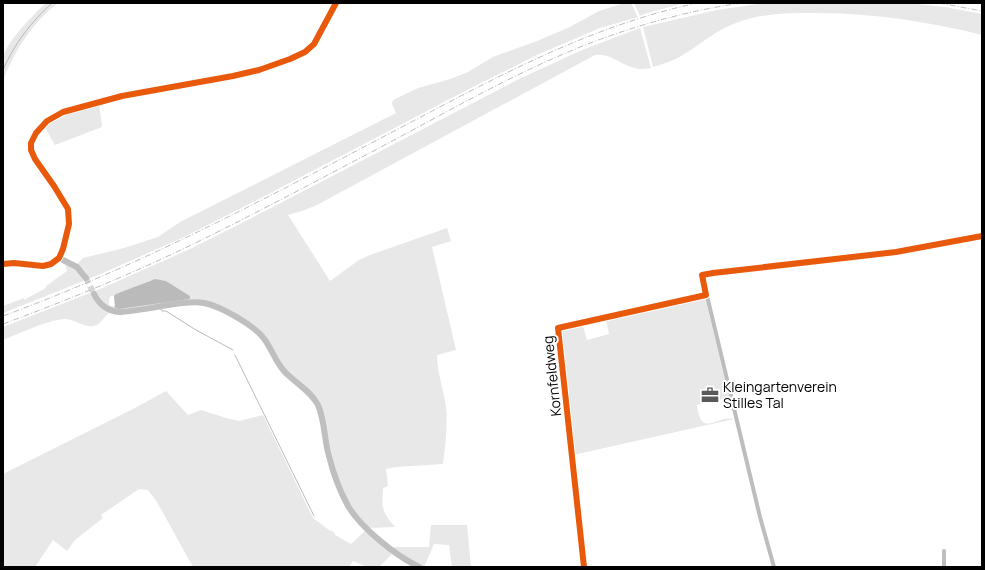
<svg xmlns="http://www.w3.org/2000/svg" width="985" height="570" viewBox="0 0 985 570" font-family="Manrope,sans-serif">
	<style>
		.green { fill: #e8e8e8; fill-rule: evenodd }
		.water { fill: #bababa }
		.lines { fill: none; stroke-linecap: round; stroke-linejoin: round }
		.stream { stroke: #bababa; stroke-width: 1 }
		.secondary-tunnel { stroke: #d9d9d9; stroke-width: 6; stroke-dasharray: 6 3; stroke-linecap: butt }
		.street { stroke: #bdbdbd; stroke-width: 4 }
		.secondary { stroke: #bfbfbf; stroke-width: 6 }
		.rail { stroke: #bdbdbd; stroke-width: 1; stroke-dasharray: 6 2 1 2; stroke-linecap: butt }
		.cycleway-casing { stroke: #fff; stroke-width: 8 }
		.cycleway { stroke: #e8590c; stroke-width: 6 }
		.labels { text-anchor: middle; stroke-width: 4; stroke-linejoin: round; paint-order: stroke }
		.street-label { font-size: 14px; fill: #000; stroke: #fff }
		.poi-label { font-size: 14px; fill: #000; stroke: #fff; text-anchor: start }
	</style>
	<rect width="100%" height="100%" fill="#fff"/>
	<g class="green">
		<path d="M46 3H58C32 23 15 50 3 81 3 74 2 65 3 58 6 42 34 14 46 3Z"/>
		<polygon points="624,3 631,3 638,17 600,28 539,54 467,90 257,200 184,237 96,276 3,313 3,306 24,298 24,300 46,288 46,286 67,271 65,263 88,275 83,269 76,265 83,258 124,248 158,237 180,222 396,113 392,104 393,100 418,88 447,80 466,73 493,57 537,41 570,27 599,11"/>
		<polygon points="634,3 685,3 647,13 640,16"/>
		<path d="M764 3H908L945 7 982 14V35C927 21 871 13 814 13 788 13 761 13 736 23 716 30 700 45 681 56 673 61 663 64 653 67L643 27 717 10Z"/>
		<path d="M640 28 651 68C627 74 615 52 595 55L317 205 302 211 288 215 330 281 359 260 370 255 447 228 451 241 432 247 456 350 437 355C437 373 444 390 446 408 448 427 445 446 443 464L396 467 386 469 388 486 383 488C382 509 381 510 395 527L369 528 358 515 350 505 336 473 322 412 283 368 266 339 213 303 202 300H191L124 310 107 307 97 293 93 295 111 312C104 315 102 324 94 326 84 328 75 319 65 319 50 319 18 334 3 340V327L100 289 190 249 242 223 519 79 582 50ZM151 280 166 281 190 296V298L188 299 115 308V306H110C108 303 109 298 111 296H114Z"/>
		<polygon points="99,104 102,127 55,145 44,126 55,117"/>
		<path d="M703 297 706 301 732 410H729L726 398 697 405C701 439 716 415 734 419L573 455 561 330 562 328 582 323 587 340 609 334 606 320 587 323Z"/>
		<polygon points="166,391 188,415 201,410 226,418 239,421 263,415 313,518 329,530 334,532 335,535 351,544 366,530 392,554 379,567 367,567 353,561 349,567 193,567 157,502 148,490 139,489 101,515 103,518 75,540 67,551 53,540 35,567 3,567 3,474 135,408"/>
		<polygon points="431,525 467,525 471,567 452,567 449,545 434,544 424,567 413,562 394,549 395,547 429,547"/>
	</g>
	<polygon class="water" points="155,279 166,281 190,296 190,298 189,299 119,309 115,308 114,296 116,294"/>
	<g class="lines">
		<g class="stream">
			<path d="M3 70C14 44 31 22 52 3"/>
			<polyline points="161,309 162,311 166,311 196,330 233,350"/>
			<polyline points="235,355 314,516"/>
		</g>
		<polyline class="secondary-tunnel" points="86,278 94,294"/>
		<g class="street">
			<polyline points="702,275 760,517 774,567"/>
			<polyline points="944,551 944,567"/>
			<polyline points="584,567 558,328 706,295"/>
		</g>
		<g class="secondary">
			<polyline points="59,258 77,267 86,278"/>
			<polyline points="3,264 14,263 43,266 51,264 59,258 63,249 69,224 68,209 54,186 35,159 31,150 31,143 36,133 47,121 63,112 122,96 233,76 259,70 290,59 305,52 314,44 336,3"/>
			<path d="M94 294C100 305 107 311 120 312 138 311 156 307 174 304 184 303 194 301 204 303 220 306 256 326 265 340 272 350 276 362 284 371 295 383 311 391 318 405 325 421 324 439 329 456 333 473 340 491 348 506 362 529 395 555 419 567"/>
		</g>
		<g class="rail">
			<polyline points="939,3 982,11"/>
			<path d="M3 316C134 268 257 203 381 138 484 84 582 28 697 3"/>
			<path d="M3 324C65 301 127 276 187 247 245 219 303 188 360 158 437 118 512 73 593 42 641 24 691 10 742 3"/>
		</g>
		<g class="cycleway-casing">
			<g id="cycleway">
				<polyline points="3,264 14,263 43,266 51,264 59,258 63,249 69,224 68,209 54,186 35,159 31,150 31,143 36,133 47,121 63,112 122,96 233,76 259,70 290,59 305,52 314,44 336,3"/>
				<polyline points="584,567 558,328 706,295 702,275 713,273 896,252 982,236"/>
			</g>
		</g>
		<use href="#cycleway" class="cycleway"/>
	</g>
	<defs>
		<g id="office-bare" transform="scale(1.38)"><path d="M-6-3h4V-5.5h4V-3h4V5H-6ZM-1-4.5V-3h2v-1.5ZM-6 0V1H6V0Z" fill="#595959" stroke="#fff" stroke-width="2.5" paint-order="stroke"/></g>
	</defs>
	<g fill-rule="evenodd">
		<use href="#office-bare" x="710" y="395"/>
	</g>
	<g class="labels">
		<g class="street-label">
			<text transform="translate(552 376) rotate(-96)" y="5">Kornfeldweg</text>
		</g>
		<g class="poi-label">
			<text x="723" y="392">Kleingartenverein<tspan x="723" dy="16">Stilles Tal</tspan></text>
		</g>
	</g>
	<rect width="985" height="570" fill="none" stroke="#000000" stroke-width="8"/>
</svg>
